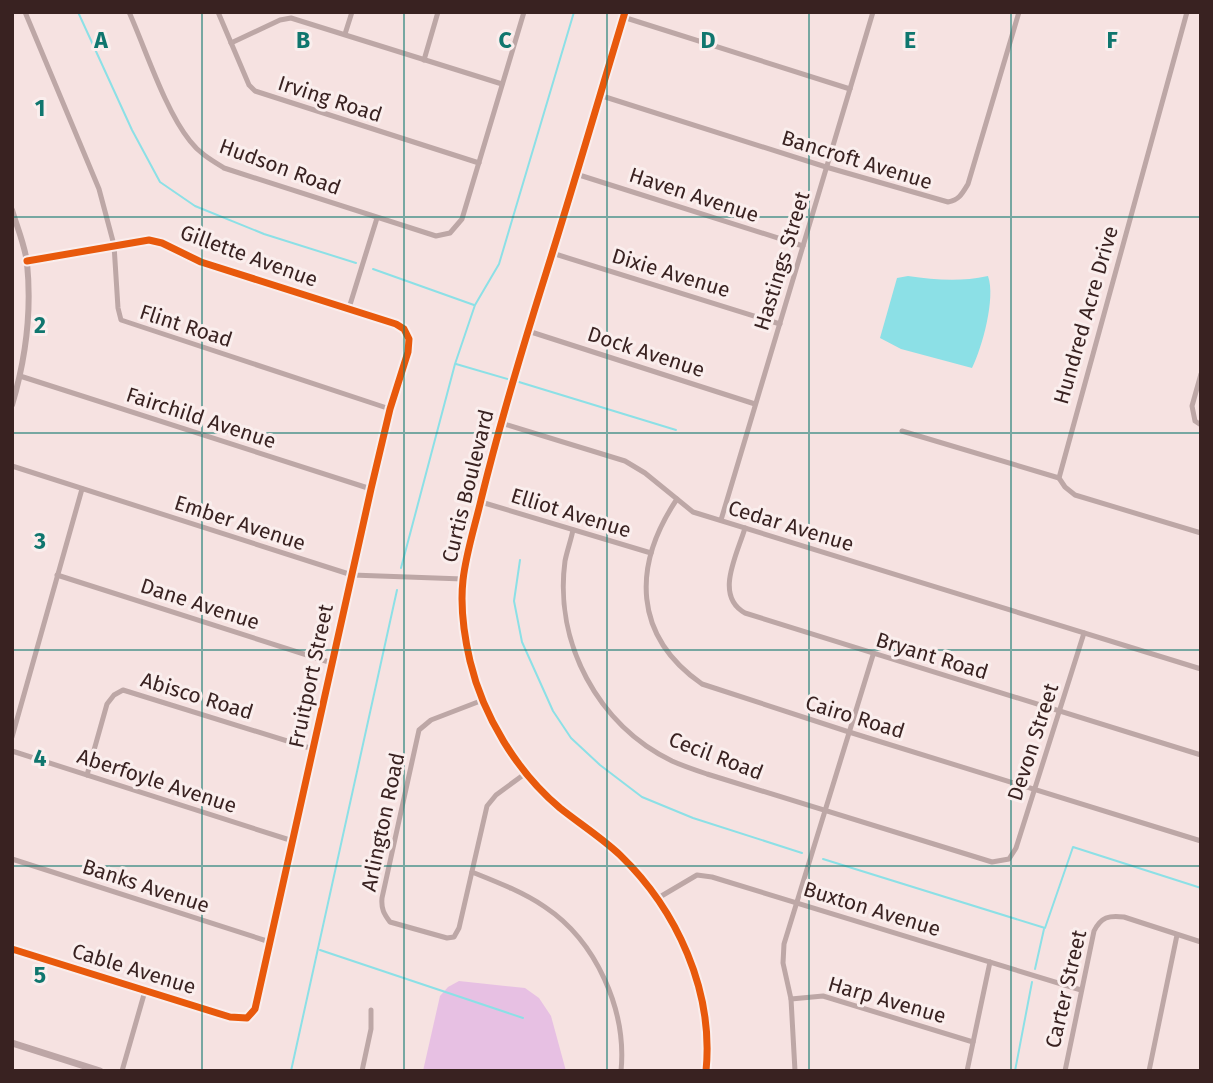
<svg xmlns="http://www.w3.org/2000/svg" width="1213" height="1083" viewBox="0 0 1213 1083" font-family="'Fira Sans',sans-serif">
	<style>
		.green { fill: #e7c0e3 }
		.water { fill: #8ce0e6 }
		.lines { fill: none; stroke-linecap: round; stroke-linejoin: round }
		.stream { stroke: #8ce0e6; stroke-width: 2 }
		.minor { stroke: #bda7a6; stroke-width: 5 }
		.tertiary { stroke: #bda7a6; stroke-width: 6 }
		.secondary { stroke: #bda6a6; stroke-width: 7 }
		.cycleway-casing { stroke: #faeeed; stroke-width: 11 }
		.cycleway { stroke: #e8590c; stroke-width: 7 }
		.grid { fill: none; stroke: #0f766e; stroke-width: 2; stroke-opacity: 0.55 }
		.labels { text-anchor: middle; stroke-width: 6; stroke-linejoin: round; paint-order: stroke }
		.street-label { font-size: 21px; fill: #392221; stroke: #faeeed }
		.grid-label { font-size: 23px; text-anchor: middle; font-weight: bold; fill: #0f766e; stroke: #faeeed; stroke-width: 6; stroke-linejoin: round; paint-order: stroke }
	</style>
	<rect width="100%" height="100%" fill="#f6e2e1"/>
	<polygon class="green" points="459,981 525,988 539,998 551,1016 566,1071 423,1071 440,996 448,987"/>
	<path class="water" d="M908 276C936 280 960 282 988 276 996 298 982 348 972 368L901 349 880 338 897 278Z"/>
	<g class="lines">
		<g class="stream">
			<polyline points="78,12 132,130 160,182 195,206 264,234 356,263"/>
			<polyline points="373,269 474,305"/>
			<polyline points="456,364 511,380"/>
			<polyline points="519,382 676,430"/>
			<polyline points="520,560 514,601 522,642 553,711 571,738 600,765 642,797 693,818 802,853"/>
			<polyline points="401,568 455,364 475,305 499,264 574,12"/>
			<polyline points="823,859 1045,928 1073,847 1201,888"/>
			<polyline points="320,950 523,1018"/>
			<polyline points="1035,969 1044,929"/>
			<polyline points="291,1071 397,590"/>
			<polyline points="1015,1071 1032,982"/>
		</g>
		<g class="minor">
			<polyline points="25,12 99,189 114,245 118,308 121,320 390,409"/>
			<path d="M129 12C146 50 165 110 190 141 199 153 211 160 224 168L436 236 450 233 462 219 524 12"/>
			<polyline points="218,12 249,85 255,91 479,163"/>
			<path d="M625 12C599 98 574 184 547 270 523 346 500 422 481 500 475 526 466 553 463 580 460 607 464 635 470 661 483 716 517 772 560 808 580 824 602 838 620 855 677 910 714 991 706 1071"/>
			<polyline points="1187,12 1059,478 1065,487 1075,495 1201,533"/>
			<polyline points="623,17 850,89"/>
			<polyline points="345,34 352,12"/>
			<polyline points="231,43 280,20 291,18 502,84"/>
			<polyline points="424,60 438,12"/>
			<path d="M599 95 826 167 948 202C959 200 962 194 968 184L1019 12"/>
			<polyline points="576,174 803,246"/>
			<polyline points="552,253 780,324"/>
			<polyline points="349,308 377,218"/>
			<polyline points="528,331 755,404"/>
			<polyline points="1201,374 1192,406 1195,421 1201,425"/>
			<polyline points="20,376 371,489"/>
			<polyline points="501,423 625,461 645,473 693,512 1201,669"/>
			<polyline points="902,431 1059,478"/>
			<polyline points="12,466 352,575 463,579"/>
			<path d="M677 499C632 566 633 636 702 684L849 732 1201 841"/>
			<polyline points="481,502 651,553"/>
			<polyline points="721,520 873,12"/>
			<path d="M745 528C737 555 714 596 745 613L1201 755"/>
			<path d="M573 530C571 540 567 551 565 561 554 643 598 725 672 761 683 766 695 770 707 774L992 862 1009 859 1016 848 1084 633"/>
			<polyline points="57,575 332,663"/>
			<path d="M483 700 431 720 419 730 382 898C381 909 384 914 390 922L447 938 454 937 459 928 487 806 496 795 526 773"/>
			<polyline points="12,737 82,489"/>
			<polyline points="12,751 293,841"/>
			<polyline points="87,775 107,704 114,695 123,690 313,749"/>
			<polyline points="12,859 270,942"/>
			<path d="M472 872C497 882 523 892 545 907 596 941 627 1010 621 1071"/>
			<polyline points="658,898 697,875 712,877 1081,990"/>
			<polyline points="12,949 230,1017 247,1018 255,1009 371,489 390,409 408,352 409,339 404,329 396,324 201,262 162,243 149,240 27,261"/>
			<polyline points="791,999 823,996 973,1042"/>
			<polyline points="122,1071 145,991"/>
			<polyline points="362,1071 371,1029 371,1010"/>
			<polyline points="795,1071 791,999 783,963 784,944 873,655"/>
			<polyline points="967,1071 990,962"/>
			<path d="M1065 1071 1094 931C1101 917 1109 915 1124 917L1201 942"/>
			<polyline points="1149,1071 1177,935"/>
		</g>
		<path class="tertiary" d="M12 210C17 227 25 245 27 263 32 312 26 358 12 405"/>
		<polyline class="secondary" points="12,1043 100,1071"/>
		<g class="cycleway-casing">
			<g id="cycleway">
				<path d="M625 12C599 98 574 184 547 270 523 346 500 422 481 500 475 526 466 553 463 580 460 607 464 635 470 661 483 716 517 772 560 808 580 824 602 838 620 855 677 910 714 991 706 1071"/>
				<polyline points="12,949 230,1017 247,1018 255,1009 371,489 390,409 408,352 409,339 404,329 396,324 201,262 162,243 149,240 27,261"/>
			</g>
		</g>
		<use href="#cycleway" class="cycleway"/>
	</g>
	<path class="grid" d="M202 12V1071M404 12V1071M607 12V1071M809 12V1071M1011 12V1071M12 217H1201M12 433H1201M12 650H1201M12 866H1201"/>
	<g class="labels">
		<g class="street-label">
			<text transform="translate(330 99) rotate(18)" y="7">Irving Road</text>
			<text transform="translate(857 160) rotate(17)" y="7">Bancroft Avenue</text>
			<text transform="translate(280 167) rotate(20)" y="7">Hudson Road</text>
			<text transform="translate(694 195) rotate(18)" y="7">Haven Avenue</text>
			<text transform="translate(249 256) rotate(20)" y="7">Gillette Avenue</text>
			<text transform="translate(782 261) rotate(-73)" y="7">Hastings Street</text>
			<text transform="translate(671 273) rotate(17)" y="7">Dixie Avenue</text>
			<text transform="translate(1086 315) rotate(-74)" y="7">Hundred Acre Drive</text>
			<text transform="translate(186 326) rotate(18)" y="7">Flint Road</text>
			<text transform="translate(646 352) rotate(18)" y="7">Dock Avenue</text>
			<text transform="translate(201 418) rotate(18)" y="7">Fairchild Avenue</text>
			<text transform="translate(468 486) rotate(-76)" y="7">Curtis Boulevard</text>
			<text transform="translate(571 513) rotate(17)" y="7">Elliot Avenue</text>
			<text transform="translate(240 523) rotate(18)" y="7">Ember Avenue</text>
			<text transform="translate(791 526) rotate(17)" y="7">Cedar Avenue</text>
			<text transform="translate(200 604) rotate(18)" y="7">Dane Avenue</text>
			<text transform="translate(932 656) rotate(17)" y="7">Bryant Road</text>
			<text transform="translate(311 676) rotate(-78)" y="7">Fruitport Street</text>
			<text transform="translate(197 696) rotate(17)" y="7">Abisco Road</text>
			<text transform="translate(855 717) rotate(17)" y="7">Cairo Road</text>
			<text transform="translate(1033 742) rotate(-72)" y="7">Devon Street</text>
			<text transform="translate(716 756) rotate(21)" y="7">Cecil Road</text>
			<text transform="translate(157 781) rotate(18)" y="7">Aberfoyle Avenue</text>
			<text transform="translate(383 822) rotate(-78)" y="7">Arlington Road</text>
			<text transform="translate(146 886) rotate(18)" y="7">Banks Avenue</text>
			<text transform="translate(872 909) rotate(17)" y="7">Buxton Avenue</text>
			<text transform="translate(134 969) rotate(17)" y="7">Cable Avenue</text>
			<text transform="translate(1066 989) rotate(-77)" y="7">Carter Street</text>
			<text transform="translate(887 1000) rotate(16)" y="7">Harp Avenue</text>
		</g>
	</g>
	<g class="grid-label">
		<text x="101" y="48">A</text>
		<text x="303" y="48">B</text>
		<text x="505" y="48">C</text>
		<text x="708" y="48">D</text>
		<text x="910" y="48">E</text>
		<text x="1112" y="48">F</text>
		<text x="40" y="116">1</text>
		<text x="40" y="333">2</text>
		<text x="40" y="549">3</text>
		<text x="40" y="766">4</text>
		<text x="40" y="983">5</text>
	</g>
	<rect width="1213" height="1083" fill="none" stroke="#392221" stroke-width="28"/>
</svg>
